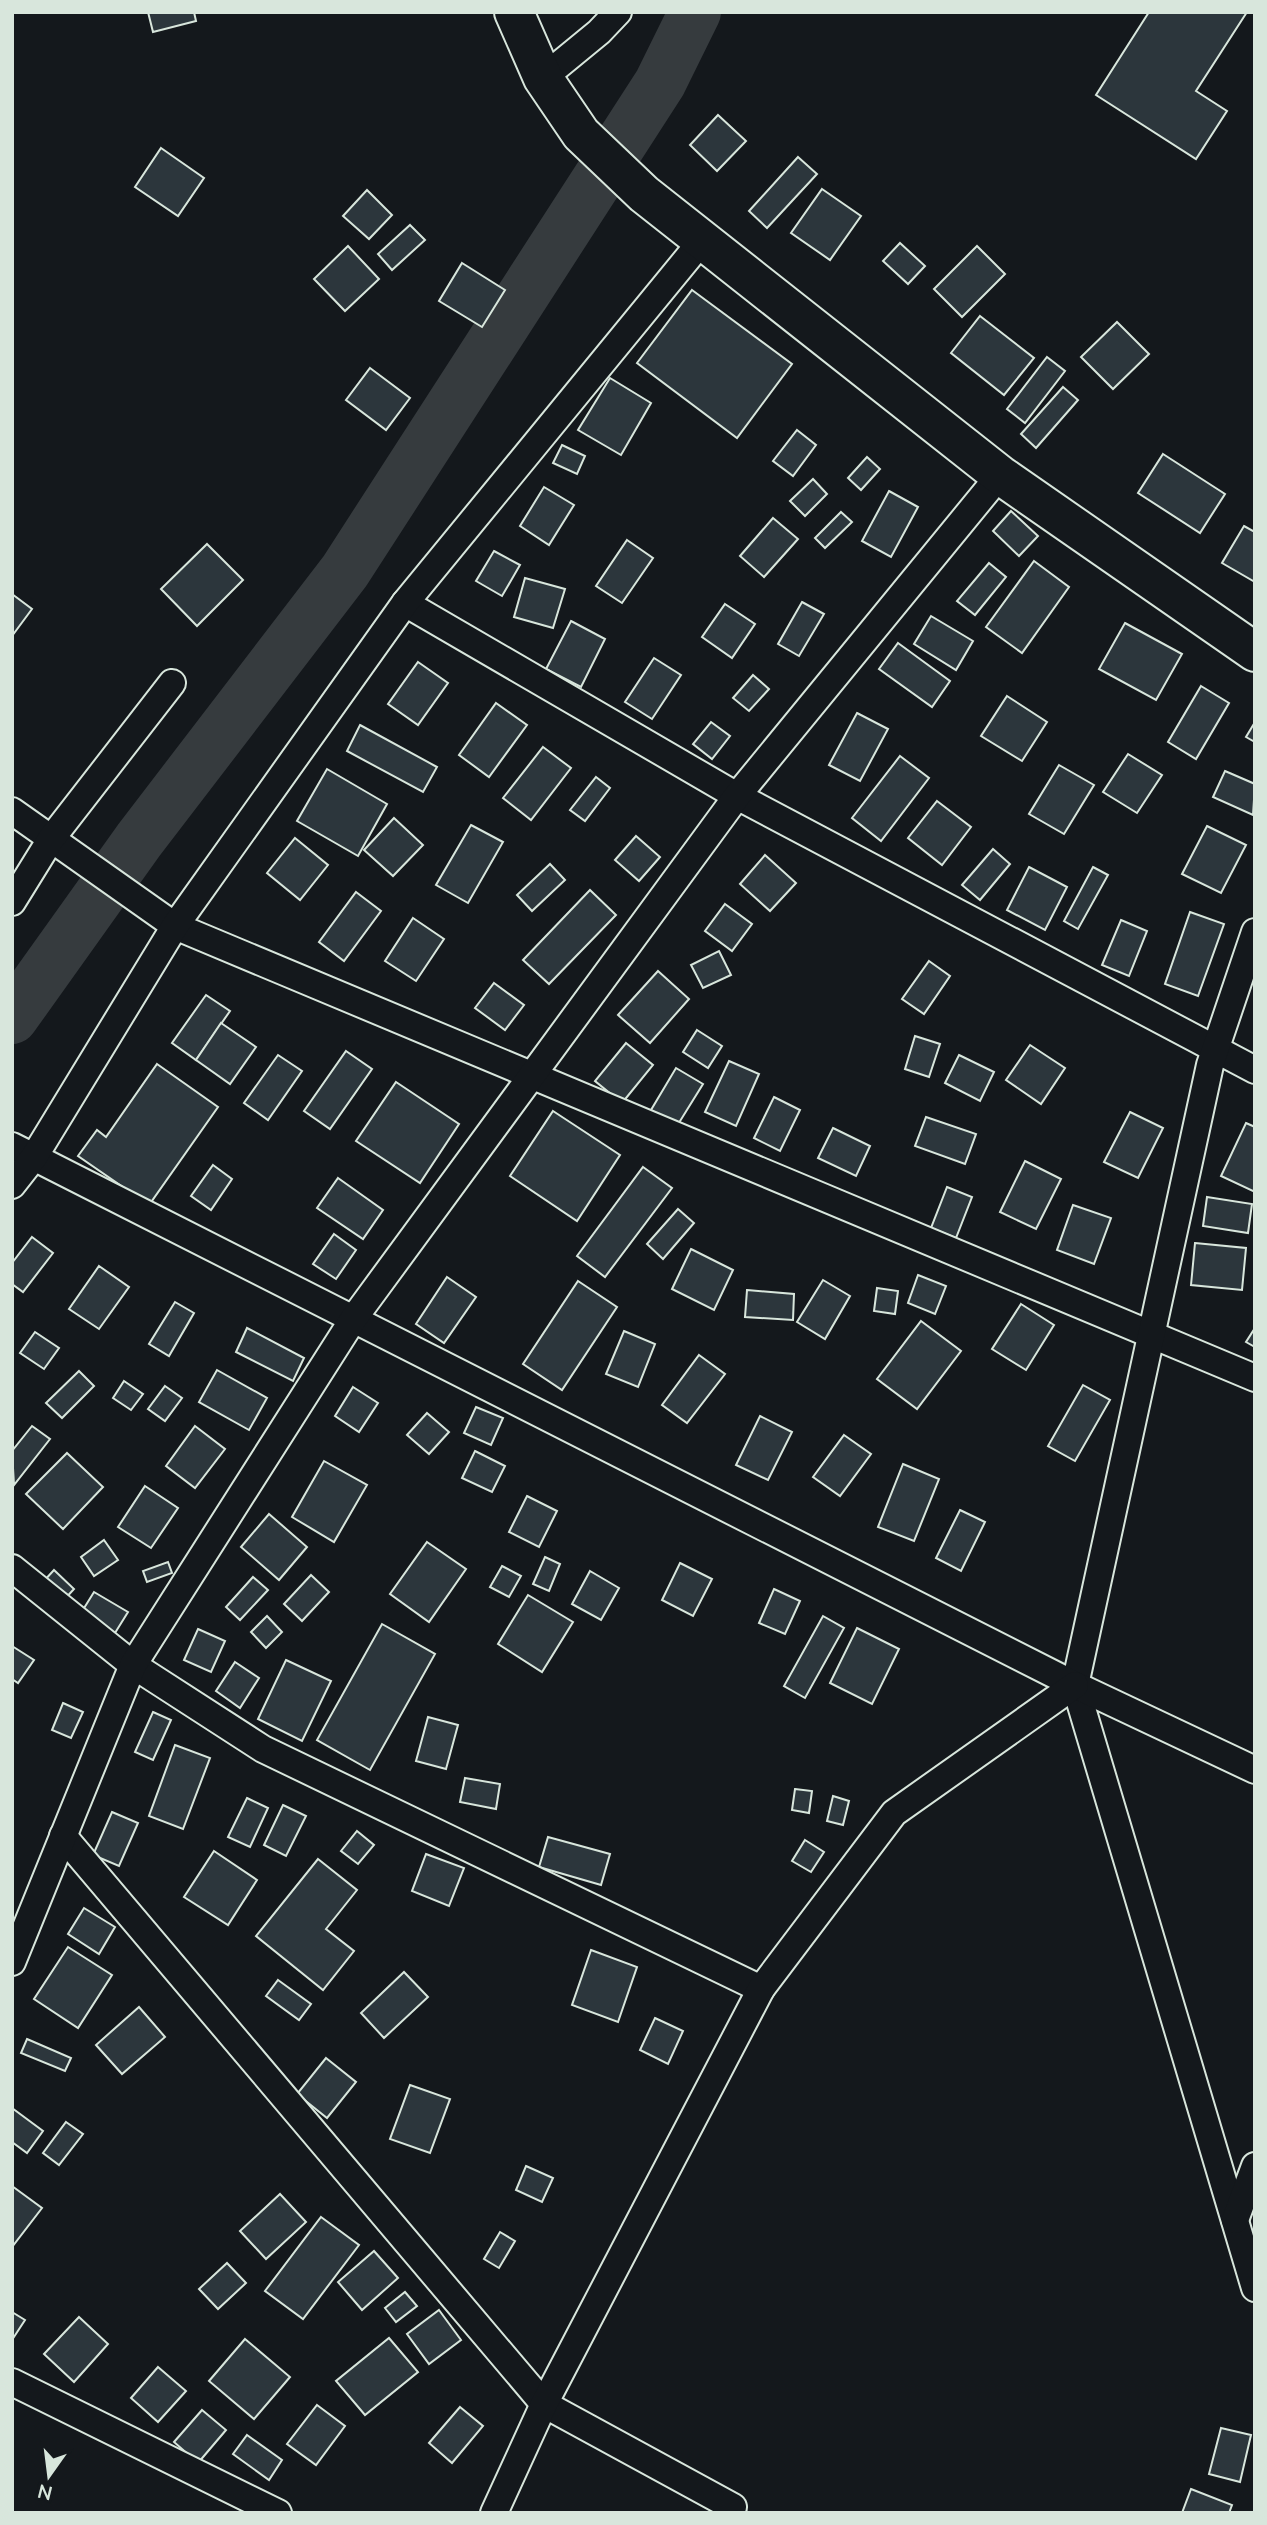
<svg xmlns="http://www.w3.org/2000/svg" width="1267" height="2525" viewBox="0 0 1267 2525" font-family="'Nunito Sans',sans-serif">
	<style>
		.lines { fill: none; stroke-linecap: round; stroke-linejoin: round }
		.river { stroke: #363b3e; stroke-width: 52 }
		.building { fill: #2c363c; stroke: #d8e6dc; stroke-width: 2 }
		.minor-casing { stroke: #d8e6dc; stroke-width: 30 }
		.trunk-casing { stroke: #d8e6dc; stroke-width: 42 }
		.minor { stroke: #14181c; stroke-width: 26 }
		.trunk { stroke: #14181c; stroke-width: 38 }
	</style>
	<rect width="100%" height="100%" fill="#14181c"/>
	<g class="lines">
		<polyline class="river" points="12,1018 139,840 345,571 660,83 695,12"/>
	</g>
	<g class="building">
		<polygon points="148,12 194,12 196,21 153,32"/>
		<polygon points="1149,12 1247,12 1196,91 1227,111 1196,159 1096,95"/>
		<polygon points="718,115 746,141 717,171 690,145"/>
		<polygon points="161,148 204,178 178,216 135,187"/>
		<polygon points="798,157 817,174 767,228 749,211"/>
		<polygon points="822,189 861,216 830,260 791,233"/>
		<polygon points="367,190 392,215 369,239 343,216"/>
		<polygon points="410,225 425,240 392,270 378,254"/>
		<polygon points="900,243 925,266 908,284 883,261"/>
		<polygon points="348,246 379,279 345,311 314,279"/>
		<polygon points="977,246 1005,274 962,317 934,289"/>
		<polygon points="462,263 505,290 482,327 439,301"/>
		<polygon points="692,290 792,364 737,438 637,363"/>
		<polygon points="980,316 1034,358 1004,395 951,353"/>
		<polygon points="1117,322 1149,354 1113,389 1081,357"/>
		<polygon points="1047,357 1065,371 1025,423 1007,409"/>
		<polygon points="370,368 410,398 386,430 346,400"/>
		<polygon points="610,378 651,403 621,455 578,430"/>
		<polygon points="1063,387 1078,400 1036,448 1021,434"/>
		<polygon points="797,430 816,445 793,476 773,461"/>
		<polygon points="562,445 585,456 577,474 553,463"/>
		<polygon points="1163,454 1225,494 1200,533 1138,493"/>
		<polygon points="867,457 880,469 861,490 848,478"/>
		<polygon points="813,479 827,494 805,516 790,501"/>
		<polygon points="544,487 574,505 549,545 520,526"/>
		<polygon points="889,491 918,507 891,557 862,541"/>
		<polygon points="1011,511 1038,536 1019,556 993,531"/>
		<polygon points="841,512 852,522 825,548 815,538"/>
		<polygon points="773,518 798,539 764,577 740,556"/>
		<polygon points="1244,526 1255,532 1255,582 1222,563"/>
		<polygon points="627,540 653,558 622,603 596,586"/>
		<polygon points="207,544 243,580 197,626 161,589"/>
		<polygon points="494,551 520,565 502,596 476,581"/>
		<polygon points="1034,561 1069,587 1022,653 986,627"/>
		<polygon points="989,563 1006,577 975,615 957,601"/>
		<polygon points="525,578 565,589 553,628 514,617"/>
		<polygon points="12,594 32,609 12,636"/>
		<polygon points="802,602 824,614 799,656 778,644"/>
		<polygon points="725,604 755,624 732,658 702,637"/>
		<polygon points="931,616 973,641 956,670 914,644"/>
		<polygon points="571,621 605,639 581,687 546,669"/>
		<polygon points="1125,623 1182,654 1156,700 1099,669"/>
		<polygon points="898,643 950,681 932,707 879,669"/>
		<polygon points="654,658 681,675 652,719 625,702"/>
		<polygon points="418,662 448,683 418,725 388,704"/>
		<polygon points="753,675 769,689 749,711 733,698"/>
		<polygon points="1201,686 1229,703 1196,759 1168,742"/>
		<polygon points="1007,696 1047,722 1022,761 981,736"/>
		<polygon points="496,703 527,725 489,777 459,755"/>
		<polygon points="857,713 888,729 860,781 829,765"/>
		<polygon points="711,722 730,736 712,759 693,744"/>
		<polygon points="1255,722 1255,742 1246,737"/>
		<polygon points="360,725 437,767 423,792 347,751"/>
		<polygon points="543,747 571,768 531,820 503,798"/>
		<polygon points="1128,754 1162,775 1137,813 1103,792"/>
		<polygon points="900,756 929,778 881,841 852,818"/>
		<polygon points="1059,765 1094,785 1064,834 1029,814"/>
		<polygon points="327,769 387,804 358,856 297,821"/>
		<polygon points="1225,771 1255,784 1253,815 1213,797"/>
		<polygon points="596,777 610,788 585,821 570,810"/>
		<polygon points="937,801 971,827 942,865 908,838"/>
		<polygon points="394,818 423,845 393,876 364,850"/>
		<polygon points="471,825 503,842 468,903 436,885"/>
		<polygon points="1207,826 1246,845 1221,893 1182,874"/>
		<polygon points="636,836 660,857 639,881 615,860"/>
		<polygon points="295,838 328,865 300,900 267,873"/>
		<polygon points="993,849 1010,864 980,900 962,885"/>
		<polygon points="765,855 796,883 770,911 740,884"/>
		<polygon points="550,864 565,880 532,911 517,895"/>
		<polygon points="1029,867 1067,887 1045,930 1007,910"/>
		<polygon points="1093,867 1108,875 1078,929 1064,921"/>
		<polygon points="590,890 616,915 549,984 523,960"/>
		<polygon points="356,892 381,911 344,961 319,942"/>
		<polygon points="725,904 752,924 732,951 705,931"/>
		<polygon points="1190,912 1224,924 1198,996 1165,984"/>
		<polygon points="413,918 444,939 416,981 385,961"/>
		<polygon points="1121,920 1147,931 1129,976 1102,965"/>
		<polygon points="719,951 731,975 703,988 691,965"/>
		<polygon points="929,961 950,976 924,1014 902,999"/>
		<polygon points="658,971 689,999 650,1043 618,1015"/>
		<polygon points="494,983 524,1005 505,1030 475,1008"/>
		<polygon points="206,995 230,1011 196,1060 172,1043"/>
		<polygon points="221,1023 256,1047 230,1084 196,1060"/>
		<polygon points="697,1030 722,1046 708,1068 683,1052"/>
		<polygon points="915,1036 940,1044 929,1077 905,1069"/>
		<polygon points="626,1043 653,1065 622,1103 595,1081"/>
		<polygon points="1030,1045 1065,1068 1041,1104 1006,1080"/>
		<polygon points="346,1051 372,1069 330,1129 304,1111"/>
		<polygon points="278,1055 302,1071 268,1120 244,1103"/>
		<polygon points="959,1055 994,1072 980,1101 945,1083"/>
		<polygon points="729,1061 759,1074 736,1126 705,1112"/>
		<polygon points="157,1064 218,1107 149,1205 78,1156 97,1130 106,1137"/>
		<polygon points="676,1068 703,1084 677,1126 651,1110"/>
		<polygon points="396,1082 459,1124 420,1183 356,1141"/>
		<polygon points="774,1097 800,1110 780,1151 754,1138"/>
		<polygon points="553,1111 620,1155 577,1221 510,1176"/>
		<polygon points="1130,1112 1163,1128 1138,1178 1104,1162"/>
		<polygon points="926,1117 976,1134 965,1164 915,1146"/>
		<polygon points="1246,1123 1255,1127 1255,1192 1221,1176"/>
		<polygon points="833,1128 870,1146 856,1176 818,1158"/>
		<polygon points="1025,1161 1061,1179 1036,1229 1000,1212"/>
		<polygon points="213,1165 232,1179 211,1210 191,1196"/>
		<polygon points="643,1167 672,1188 605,1277 577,1256"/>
		<polygon points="338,1178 383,1210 363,1239 317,1208"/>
		<polygon points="947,1187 972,1197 956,1238 931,1228"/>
		<polygon points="1207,1197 1252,1204 1248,1233 1203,1226"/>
		<polygon points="1073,1205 1111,1218 1094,1264 1057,1250"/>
		<polygon points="678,1209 694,1223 663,1259 647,1244"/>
		<polygon points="334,1234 356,1250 336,1279 313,1264"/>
		<polygon points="32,1237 53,1253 23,1292 12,1284 12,1263"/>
		<polygon points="1195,1243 1246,1248 1242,1290 1191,1285"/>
		<polygon points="691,1249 733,1270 714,1310 672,1289"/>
		<polygon points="99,1266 129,1287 99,1329 69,1309"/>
		<polygon points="918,1275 946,1286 935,1314 908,1303"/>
		<polygon points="447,1277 476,1297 444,1343 416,1324"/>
		<polygon points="823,1280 850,1296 825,1339 797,1322"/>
		<polygon points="578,1281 617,1307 562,1390 523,1364"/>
		<polygon points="877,1288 898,1291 895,1314 874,1311"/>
		<polygon points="747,1290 794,1294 793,1320 745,1317"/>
		<polygon points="175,1302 194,1313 169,1356 149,1344"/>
		<polygon points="1021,1304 1054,1325 1026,1370 992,1349"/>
		<polygon points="921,1321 961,1351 917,1409 877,1379"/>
		<polygon points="247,1328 304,1358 293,1381 236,1352"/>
		<polygon points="1255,1328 1255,1347 1246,1342"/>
		<polygon points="624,1331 655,1344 638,1387 606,1374"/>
		<polygon points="35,1332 59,1348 44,1369 20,1353"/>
		<polygon points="699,1355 725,1374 687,1423 662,1405"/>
		<polygon points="217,1370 267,1398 249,1430 199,1402"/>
		<polygon points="79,1371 94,1386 62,1418 46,1403"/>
		<polygon points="124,1381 143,1394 131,1410 113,1398"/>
		<polygon points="1083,1385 1110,1400 1075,1461 1048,1446"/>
		<polygon points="165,1386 182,1398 165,1421 148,1409"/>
		<polygon points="353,1387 378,1403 359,1432 335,1416"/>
		<polygon points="476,1407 503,1418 491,1445 464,1433"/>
		<polygon points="427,1413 449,1432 429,1454 407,1435"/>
		<polygon points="760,1416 792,1432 768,1480 736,1465"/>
		<polygon points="32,1426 50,1439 14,1485 12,1451"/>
		<polygon points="195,1426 225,1449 195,1488 166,1466"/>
		<polygon points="844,1435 871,1454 840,1496 813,1477"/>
		<polygon points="475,1451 505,1466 492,1492 462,1478"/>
		<polygon points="67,1453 103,1487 63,1529 26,1494"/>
		<polygon points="324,1461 367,1485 334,1542 292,1517"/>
		<polygon points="903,1464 939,1479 914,1541 878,1527"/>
		<polygon points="145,1486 178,1508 151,1548 118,1527"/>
		<polygon points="527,1496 557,1511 539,1547 509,1532"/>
		<polygon points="960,1510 985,1522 961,1571 936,1558"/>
		<polygon points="269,1514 307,1547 279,1580 241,1547"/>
		<polygon points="104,1540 118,1560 94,1576 81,1557"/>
		<polygon points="427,1542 466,1569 429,1622 390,1594"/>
		<polygon points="545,1557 560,1564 549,1591 533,1584"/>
		<polygon points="168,1562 172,1573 147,1582 143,1571"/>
		<polygon points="680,1563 712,1579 693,1616 662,1600"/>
		<polygon points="502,1566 521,1576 509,1597 490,1587"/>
		<polygon points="54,1570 74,1589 63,1601 43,1582"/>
		<polygon points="590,1571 619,1588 601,1620 572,1604"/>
		<polygon points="311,1575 329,1592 302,1621 284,1604"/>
		<polygon points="253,1577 268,1590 240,1620 226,1607"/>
		<polygon points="774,1589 800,1601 785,1634 759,1623"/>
		<polygon points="94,1592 128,1612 115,1633 81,1613"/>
		<polygon points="528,1595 573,1622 542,1672 498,1644"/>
		<polygon points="267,1616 282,1632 266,1648 251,1632"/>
		<polygon points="823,1616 844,1628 805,1698 784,1686"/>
		<polygon points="382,1624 435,1654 370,1770 317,1740"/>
		<polygon points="857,1628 899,1649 872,1704 830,1683"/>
		<polygon points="198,1629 225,1641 211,1672 184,1660"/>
		<polygon points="12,1646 34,1660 18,1683 12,1679"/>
		<polygon points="286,1660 331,1681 302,1741 258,1719"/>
		<polygon points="235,1662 259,1678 240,1708 216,1691"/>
		<polygon points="63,1703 83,1712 71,1738 52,1730"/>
		<polygon points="153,1712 171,1720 153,1760 135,1752"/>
		<polygon points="428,1717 458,1725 446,1769 416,1761"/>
		<polygon points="175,1745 210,1758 183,1829 149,1816"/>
		<polygon points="465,1778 500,1784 496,1809 460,1802"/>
		<polygon points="795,1789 812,1791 809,1813 792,1810"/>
		<polygon points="833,1796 849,1801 843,1825 827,1821"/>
		<polygon points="247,1798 268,1808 250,1847 228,1837"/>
		<polygon points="283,1805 306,1816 286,1856 264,1845"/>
		<polygon points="112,1812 138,1823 119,1866 93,1855"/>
		<polygon points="357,1831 374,1845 358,1864 341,1851"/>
		<polygon points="548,1837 610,1854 601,1885 539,1867"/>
		<polygon points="805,1840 824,1852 811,1872 792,1861"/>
		<polygon points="214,1851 257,1880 228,1925 184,1897"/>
		<polygon points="426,1854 464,1868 449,1906 412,1891"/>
		<polygon points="318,1859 357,1890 326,1929 354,1951 323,1990 256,1936"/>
		<polygon points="84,1908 115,1927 99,1954 68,1934"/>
		<polygon points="68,1947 112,1975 78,2028 34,1999"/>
		<polygon points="591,1950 637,1967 618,2022 572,2005"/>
		<polygon points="404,1972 428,1997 384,2038 361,2013"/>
		<polygon points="278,1980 311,2004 299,2020 266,1996"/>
		<polygon points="139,2007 165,2037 122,2074 96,2045"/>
		<polygon points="655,2018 683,2031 668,2064 640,2050"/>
		<polygon points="27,2039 71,2058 65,2071 21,2053"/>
		<polygon points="326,2058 356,2082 327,2118 297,2094"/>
		<polygon points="410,2085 450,2099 430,2153 390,2139"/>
		<polygon points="12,2108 43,2131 27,2153 12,2142"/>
		<polygon points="66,2122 83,2134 59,2165 43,2153"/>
		<polygon points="526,2166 553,2178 542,2202 516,2190"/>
		<polygon points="12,2186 42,2208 12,2247"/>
		<polygon points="280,2194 306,2222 266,2259 240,2231"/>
		<polygon points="321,2217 359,2245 303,2319 265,2291"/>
		<polygon points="500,2232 515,2241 499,2268 484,2259"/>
		<polygon points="374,2251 398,2278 362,2310 338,2282"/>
		<polygon points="227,2263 246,2283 218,2309 199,2289"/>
		<polygon points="405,2292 417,2306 396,2322 385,2308"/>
		<polygon points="439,2310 461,2340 429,2364 407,2334"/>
		<polygon points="12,2312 25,2320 12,2340"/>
		<polygon points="79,2317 108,2344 74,2382 44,2354"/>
		<polygon points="389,2338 418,2372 365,2415 336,2381"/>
		<polygon points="245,2339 290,2377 254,2419 209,2381"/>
		<polygon points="158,2367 186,2391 158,2422 131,2398"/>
		<polygon points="317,2405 345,2426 316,2465 287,2444"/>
		<polygon points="460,2407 483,2426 452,2463 429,2443"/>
		<polygon points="202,2410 226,2430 198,2463 174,2442"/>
		<polygon points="1221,2428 1251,2435 1240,2482 1209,2474"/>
		<polygon points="247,2435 282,2460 269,2480 233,2454"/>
		<polygon points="1191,2489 1232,2505 1229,2513 1182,2513"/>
	</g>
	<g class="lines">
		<g class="minor-casing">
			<g id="minor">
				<polyline points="543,78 599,32 618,12"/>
				<polyline points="405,603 737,796 1255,1070"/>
				<polyline points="12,811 175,926 1255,1378"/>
				<polyline points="12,902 51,839 172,683"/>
				<polyline points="1255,932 1210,1065 1075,1685 1255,2288"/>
				<polyline points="12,1146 1075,1685 1255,1770"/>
				<polyline points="12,1185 34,1157 175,926 405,603 701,242"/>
				<polyline points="12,1568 133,1665 263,1749 761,1989"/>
				<polyline points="63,1836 544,2404 733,2507"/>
				<polyline points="12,1962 133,1665 354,1318 737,796 1000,475"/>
				<polyline points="1235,2220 1255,2166"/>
				<polyline points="12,2382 278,2513"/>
				<polyline points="494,2513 544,2404 761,1989 894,1813 1075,1685"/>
			</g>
		</g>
		<g class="trunk-casing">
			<polyline id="trunk" points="514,12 543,78 581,134 644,194 1000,475 1255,652"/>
		</g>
		<use href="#minor" class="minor"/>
		<use href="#trunk" class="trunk"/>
	</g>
	<rect width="1267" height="2525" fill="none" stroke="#d8e6dc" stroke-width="28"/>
	<g transform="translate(49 2476) rotate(194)" stroke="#14181c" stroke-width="5" paint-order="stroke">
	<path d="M0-5L12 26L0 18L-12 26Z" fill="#d8e6dc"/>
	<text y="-10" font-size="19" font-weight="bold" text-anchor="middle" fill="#d8e6dc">N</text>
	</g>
</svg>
